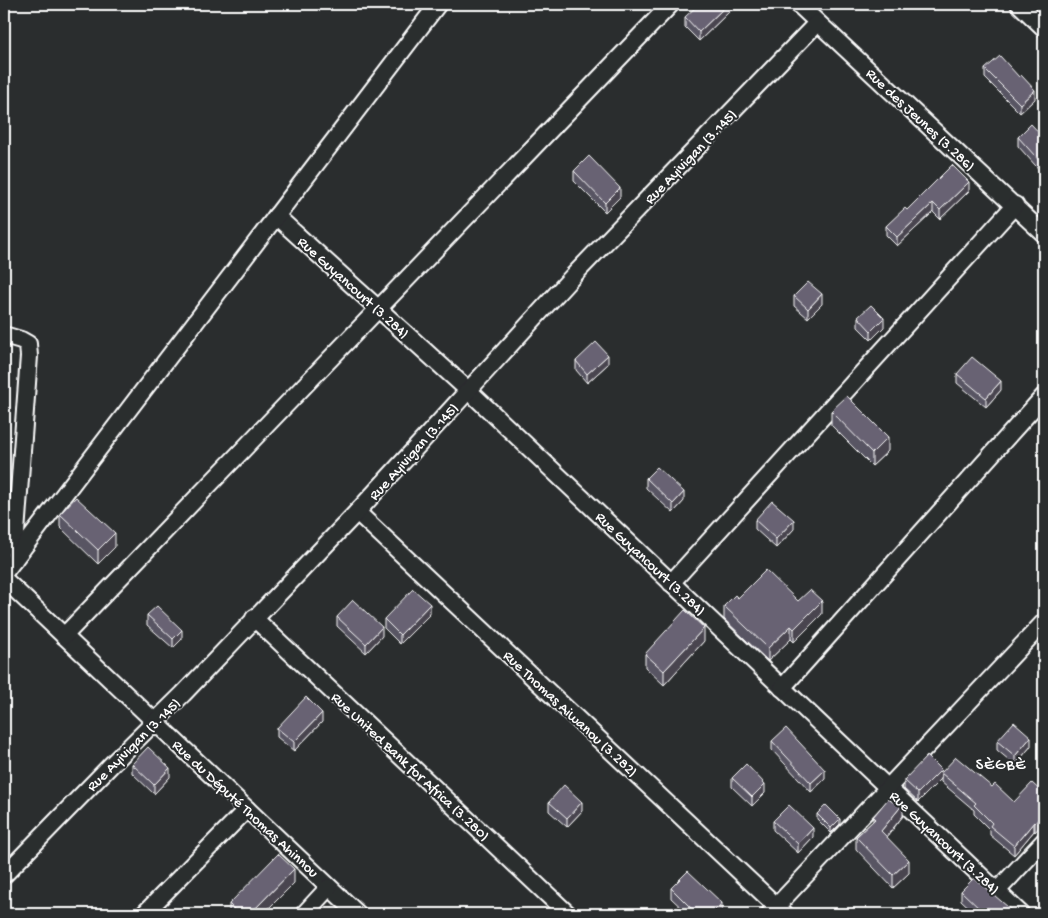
<svg xmlns="http://www.w3.org/2000/svg" width="1048" height="918" viewBox="0 0 1048 918" font-family="'Gochi Hand',sans-serif">
	<style>
		.lines { fill: none; stroke-linecap: round; stroke-linejoin: round }
		.street-casing { stroke: #fff; stroke-width: 20 }
		.street { stroke: #2a2d2e; stroke-width: 16 }
		.wall { fill: #595463; stroke: #fff }
		.shaded-wall { fill: #494550; stroke: #fff }
		.building { fill: #686273; stroke: #fff }
		.labels { text-anchor: middle; stroke-width: 4; stroke-linejoin: round; paint-order: stroke }
		.street-label { font-size: 15px; fill: #fff; stroke: #2a2d2e }
		.neighbourhood-label { font-size: 16px; letter-spacing: 1px; fill: #fff; stroke: #2a2d2e }
	</style>
	<rect width="100%" height="100%" fill="#2a2d2e"/>
	<filter id="ink" filterUnits="userSpaceOnUse"><feTurbulence type="fractalNoise" baseFrequency=".02" numOctaves="2"/><feDisplacementMap in="SourceGraphic" scale="10" xChannelSelector="R" yChannelSelector="G"/><feConvolveMatrix kernelMatrix="1 2 1 2 8 2 1 2 1" color-interpolation-filters="sRGB"/></filter>
	<g filter="url(#ink)">
		<g class="lines">
			<g class="street-casing">
				<g id="street">
					<polyline points="798,4 1044,234"/>
					<polyline points="1019,4 1044,28"/>
					<polyline points="276,216 468,390 1021,914"/>
					<polyline points="4,335 21,340 28,344 29,356 14,560"/>
					<polyline points="357,512 785,914"/>
					<polyline points="4,573 438,4"/>
					<polyline points="4,579 358,914"/>
					<polyline points="671,583 1015,205"/>
					<polyline points="254,618 568,914"/>
					<polyline points="64,636 671,4"/>
					<polyline points="782,688 1044,396"/>
					<polyline points="4,875 114,762 183,694 357,512 573,276 817,23"/>
					<polyline points="997,891 1044,841"/>
					<polyline points="770,913 1044,622"/>
					<polyline points="144,914 247,809"/>
					<polyline points="304,914 329,887"/>
				</g>
			</g>
			<use href="#street" class="street"/>
		</g>
		<g class="wall">
			<polygon points="731,4 731,10 699,41 685,27 685,17"/>
			<polygon points="985,69 1035,99 1020,113 985,78"/>
			<polygon points="1018,137 1044,138 1044,175 1018,146"/>
			<polygon points="574,171 620,197 605,212 574,181"/>
			<polygon points="969,191 940,219 933,212 897,246 886,235 886,226 907,210"/>
			<polygon points="794,296 822,304 808,318 794,306"/>
			<polygon points="858,317 884,327 871,340 858,327"/>
			<polygon points="576,361 608,364 587,383 576,370"/>
			<polygon points="957,374 1001,390 986,407 957,383"/>
			<polygon points="831,411 888,451 872,466 831,425"/>
			<polygon points="646,478 684,501 673,513 646,488"/>
			<polygon points="60,514 115,547 98,564 60,527"/>
			<polygon points="755,520 794,529 776,548 755,529"/>
			<polygon points="738,598 798,601 822,614 794,642 791,639 768,661 724,619 724,606"/>
			<polygon points="430,614 400,644 384,628 384,619"/>
			<polygon points="147,615 182,639 173,648 147,625"/>
			<polygon points="337,617 382,636 366,653 337,626"/>
			<polygon points="704,641 664,685 645,667 645,654"/>
			<polygon points="322,722 294,751 277,737 277,728"/>
			<polygon points="772,741 825,779 811,792 772,750"/>
			<polygon points="997,741 1031,746 1015,765 997,750"/>
			<polygon points="132,764 170,777 154,794 132,773"/>
			<polygon points="941,773 992,787 1014,802 1044,794 1035,832 1034,831 1014,855 990,835 990,830 974,814 974,810 941,782"/>
			<polygon points="732,778 765,793 752,806 732,787"/>
			<polygon points="941,779 918,802 904,789 904,780"/>
			<polygon points="549,802 582,811 567,827 549,811"/>
			<polygon points="817,814 840,824 831,833 817,819"/>
			<polygon points="903,816 887,837 909,873 893,888 856,849 856,837 873,821 873,817"/>
			<polygon points="773,821 813,837 798,853 773,830"/>
			<polygon points="294,883 263,914 229,914 229,904"/>
			<polygon points="671,888 722,912 720,914 688,914 671,898"/>
			<polygon points="961,891 1015,914 976,914 961,900"/>
		</g>
		<g class="shaded-wall">
			<polygon points="728,4 731,4 731,10 699,41 699,32"/>
			<polygon points="1035,90 1035,99 1020,113 1020,104"/>
			<polygon points="969,182 969,191 940,219 940,210"/>
			<polygon points="620,188 620,197 605,212 605,203"/>
			<polygon points="933,203 933,212 897,246 897,237"/>
			<polygon points="822,294 822,304 808,318 808,309"/>
			<polygon points="884,318 884,327 871,340 871,331"/>
			<polygon points="608,355 608,364 587,383 587,374"/>
			<polygon points="1001,381 1001,390 986,407 986,398"/>
			<polygon points="888,437 888,451 872,466 872,453"/>
			<polygon points="684,492 684,501 673,513 673,504"/>
			<polygon points="794,520 794,529 776,548 776,539"/>
			<polygon points="115,533 115,547 98,564 98,550"/>
			<polygon points="822,601 822,614 794,642 794,629"/>
			<polygon points="430,604 430,614 400,644 400,635"/>
			<polygon points="791,626 791,639 768,661 768,648"/>
			<polygon points="382,627 382,636 366,653 366,644"/>
			<polygon points="704,628 704,641 664,685 664,671"/>
			<polygon points="182,630 182,639 173,648 173,639"/>
			<polygon points="322,713 322,722 294,751 294,742"/>
			<polygon points="1031,737 1031,746 1015,765 1015,756"/>
			<polygon points="170,768 170,777 154,794 154,785"/>
			<polygon points="825,770 825,779 811,792 811,783"/>
			<polygon points="941,770 941,779 918,802 918,793"/>
			<polygon points="765,784 765,793 752,806 752,797"/>
			<polygon points="582,802 582,811 567,827 567,818"/>
			<polygon points="903,804 903,816 881,843 881,831"/>
			<polygon points="1044,813 1044,822 1035,832 1035,823"/>
			<polygon points="840,819 840,824 831,833 831,828"/>
			<polygon points="1034,822 1034,831 1014,855 1014,846"/>
			<polygon points="813,828 813,837 798,853 798,844"/>
			<polygon points="909,860 909,873 893,888 893,875"/>
			<polygon points="294,869 294,883 263,914 250,914"/>
			<polygon points="722,903 722,912 720,914 711,914"/>
		</g>
		<g class="building">
			<polygon points="699,4 728,4 699,32 685,17"/>
			<polygon points="1000,56 1019,77 1021,75 1035,90 1020,104 985,69"/>
			<polygon points="1031,124 1044,138 1044,166 1018,137"/>
			<polygon points="589,156 620,188 605,203 574,171"/>
			<polygon points="952,165 969,182 940,210 933,203 897,237 886,226 905,208 907,210"/>
			<polygon points="808,282 822,294 808,309 794,296"/>
			<polygon points="871,305 884,318 871,331 858,317"/>
			<polygon points="596,342 608,355 587,374 576,361"/>
			<polygon points="972,357 1001,381 986,398 957,374"/>
			<polygon points="847,396 888,437 872,453 831,411"/>
			<polygon points="657,467 684,492 673,504 646,478"/>
			<polygon points="76,497 115,533 98,550 60,514"/>
			<polygon points="772,501 794,520 776,539 755,520"/>
			<polygon points="766,570 798,601 810,590 822,601 794,629 791,626 768,648 724,606 735,595 738,598"/>
			<polygon points="413,589 430,604 400,635 384,619"/>
			<polygon points="353,600 382,627 366,644 337,617"/>
			<polygon points="157,606 182,630 173,639 147,615"/>
			<polygon points="685,610 704,628 664,671 645,654"/>
			<polygon points="306,697 322,713 294,742 277,728"/>
			<polygon points="1014,722 1031,737 1015,756 997,741"/>
			<polygon points="786,728 825,770 811,783 772,741"/>
			<polygon points="148,747 170,768 154,785 132,764"/>
			<polygon points="927,756 941,770 918,793 904,780"/>
			<polygon points="956,757 992,787 995,784 1014,802 1032,783 1044,794 1044,813 1035,823 1034,822 1014,846 990,826 992,823 974,805 976,803 941,773"/>
			<polygon points="746,764 765,784 752,797 732,778"/>
			<polygon points="564,785 582,802 567,818 549,802"/>
			<polygon points="897,798 903,804 881,831 909,860 893,875 856,837 875,819 873,817 888,799 893,802"/>
			<polygon points="789,805 813,828 798,844 773,821"/>
			<polygon points="826,805 840,819 831,828 817,814"/>
			<polygon points="278,854 294,869 250,914 239,914 229,904"/>
			<polygon points="688,871 722,903 711,914 697,914 671,888"/>
			<polygon points="974,878 1015,913 1014,914 981,914 983,912 961,891"/>
		</g>
	</g>
	<g class="labels">
		<g class="street-label">
			<text transform="translate(921 119) rotate(43)" y="5">Rue des Jeunes (3.286)</text>
			<text transform="translate(690 156) rotate(-46)" y="5">Rue Ayivigan (3.145)</text>
			<text transform="translate(354 287) rotate(42)" y="5">Rue Guyancourt (3.284)</text>
			<text transform="translate(413 451) rotate(-48)" y="5">Rue Ayivigan (3.145)</text>
			<text transform="translate(651 563) rotate(43)" y="5">Rue Guyancourt (3.284)</text>
			<text transform="translate(571 713) rotate(43)" y="5">Rue Thomas Aiwanou (3.282)</text>
			<text transform="translate(133 744) rotate(-45)" y="5">Rue Ayivigan (3.145)</text>
			<text transform="translate(411 766) rotate(43)" y="5">Rue United Bank for Africa (3.280)</text>
			<text transform="translate(246 808) rotate(43)" y="5">Rue du Député Thomas Ahinnou</text>
			<text transform="translate(945 842) rotate(43)" y="5">Rue Guyancourt (3.284)</text>
		</g>
		<g class="neighbourhood-label">
			<text x="1001" y="769">SÈGBÈ</text>
		</g>
	</g>
	<rect width="1048" height="918" fill="none" stroke="#2a2d2e" stroke-width="20"/>
	<rect x="10" y="10" width="1028" height="898" fill="none" stroke="#fff" stroke-width="2" filter="url(#ink)"/>
</svg>
